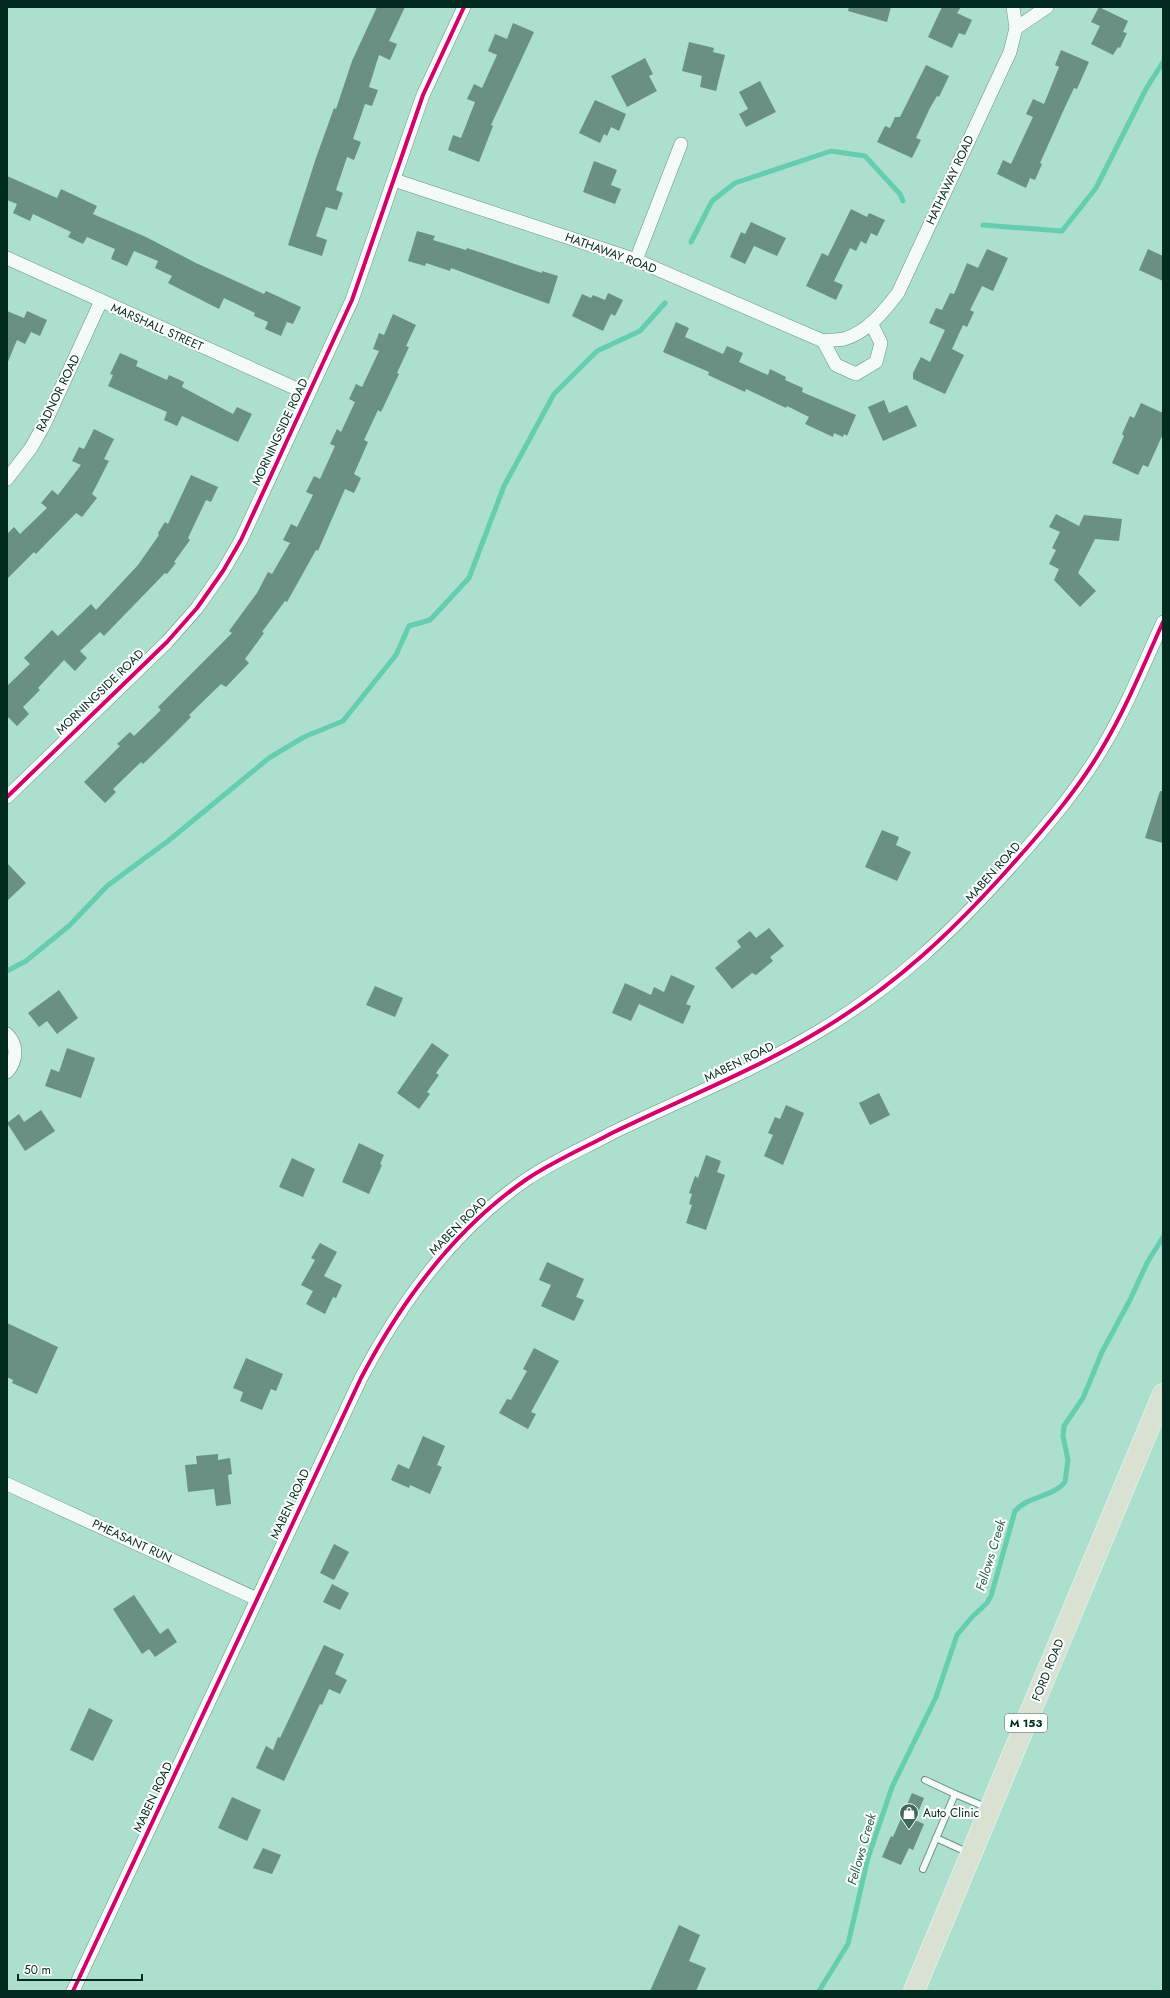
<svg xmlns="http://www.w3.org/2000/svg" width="1170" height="1998" viewBox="0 0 1170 1998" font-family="Jost,sans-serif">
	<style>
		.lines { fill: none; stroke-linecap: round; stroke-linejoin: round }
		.stream { stroke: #64ceae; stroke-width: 5 }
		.building { fill: #6a8f83 }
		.lane-casing { stroke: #6d9185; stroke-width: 8 }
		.street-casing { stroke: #6d9185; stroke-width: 14 }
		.primary-casing { stroke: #daf1e9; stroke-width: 22 }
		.lane { stroke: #f3faf8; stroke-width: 6 }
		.street { stroke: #f3faf8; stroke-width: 13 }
		.primary { stroke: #d9e1d2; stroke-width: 20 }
		.cycleway-casing { stroke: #fff; stroke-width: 6 }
		.cycleway { stroke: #d6006c; stroke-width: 4 }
		.labels { text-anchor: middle; stroke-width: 4; stroke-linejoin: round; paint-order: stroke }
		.shield { fill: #fff; stroke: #4e6b63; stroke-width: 1 }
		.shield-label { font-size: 11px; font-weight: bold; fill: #022b20 }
		.street-label { font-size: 12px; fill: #022b20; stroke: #fff }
		.poi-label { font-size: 12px; fill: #022b20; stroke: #fff; text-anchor: start }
		.water-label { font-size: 13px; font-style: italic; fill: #2a5e4d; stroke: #fff }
	</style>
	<rect width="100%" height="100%" fill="#addfce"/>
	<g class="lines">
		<g class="stream">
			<polyline points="983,225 1062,231 1096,188 1146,89 1163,62"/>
			<polyline points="691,242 712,201 735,183 831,151 865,156 900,194 903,201"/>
			<polyline points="7,971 26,961 70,925 107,886 168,841 269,758 304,737 343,721 396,655 409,626 430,620 469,578 504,486 554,394 597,351 640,331 665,303"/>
			<path d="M819 1991 848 1944 868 1858 892 1787 936 1697 957 1635 972 1617 987 1603 991 1596 1015 1511C1028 1496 1053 1497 1065 1482L1068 1460 1063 1436 1064 1426 1083 1398 1102 1352 1130 1300 1147 1263 1163 1237"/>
		</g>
	</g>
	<g class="building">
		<polygon points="377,7 405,7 389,41 397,44 390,60 379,55 369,87 378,90 372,106 365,104 353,139 361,142 354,160 347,157 336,190 343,193 337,210 326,207 316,236 327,240 322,256 288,245 316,158 334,108 336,109 352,61"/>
		<polygon points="849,7 891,7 887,22 848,11"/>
		<polygon points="942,7 961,7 957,13 972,20 965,35 959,33 952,48 928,37"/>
		<polygon points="1099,7 1128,21 1123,32 1127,33 1120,48 1118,47 1113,55 1091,44 1100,26 1091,22"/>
		<polygon points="513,23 534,32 491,125 493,126 479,162 448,150 453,135 461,138 475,102 467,99 474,84 482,88 497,55 488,51 495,34 507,39"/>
		<polygon points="689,42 714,48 713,52 725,55 716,91 700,87 702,76 682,71"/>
		<polygon points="1061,50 1089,62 1077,89 1074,88 1065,107 1040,163 1042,164 1035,180 1030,178 1026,188 997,174 1003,160 1011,164 1033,117 1026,114 1033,99 1044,104 1059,67 1055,65"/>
		<polygon points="645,58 653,74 649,76 657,91 627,107 611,76"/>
		<polygon points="926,65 949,76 939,97 937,96 930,108 916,138 921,140 912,158 877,142 885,126 890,128 895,117 900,117"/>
		<polygon points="760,81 776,112 746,127 739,114 748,109 739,92"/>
		<polygon points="595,100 626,114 619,131 611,127 607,136 604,134 600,143 579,133"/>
		<polygon points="594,161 617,170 611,185 621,189 615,204 583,192"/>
		<polygon points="7,176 57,198 61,189 97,206 93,214 146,237 196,263 264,294 266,291 301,307 293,324 287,322 281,336 265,329 268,322 254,316 255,313 224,298 219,309 168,283 172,276 155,268 158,261 134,251 127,266 111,259 115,249 87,237 83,244 68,237 71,232 33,214 30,221 13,213 17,204 7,200"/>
		<polygon points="851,209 867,217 869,213 885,220 877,236 871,233 866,244 861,241 856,251 850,248 834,281 843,285 836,300 806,286 822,253 828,256"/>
		<polygon points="751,222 786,238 777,256 754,246 745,264 730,257 741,232 745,234"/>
		<polygon points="417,231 435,236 433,240 466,250 467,248 542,273 542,271 558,276 549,304 451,268 450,271 426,263 425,266 408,261"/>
		<polygon points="987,249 1008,258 993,291 982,286 970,310 974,312 967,327 963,325 952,349 964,355 945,394 913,379 913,373 921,357 930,362 945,330 929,323 936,308 942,310 950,293 954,294 967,263 978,268"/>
		<polygon points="1148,249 1163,256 1163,281 1139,270"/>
		<polygon points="608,293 623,300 615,316 611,314 603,331 572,316 582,294 591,298 593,295 605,300"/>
		<polygon points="7,311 24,318 27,311 47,320 40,336 31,332 25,344 17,340 7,364"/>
		<polygon points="393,314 416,325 406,346 409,347 397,373 399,374 381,412 378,410 364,440 368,442 354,474 361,478 354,493 345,489 318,551 316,550 287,602 285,601 262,632 264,633 245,659 249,663 226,687 221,684 189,715 191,717 167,741 143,764 141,762 113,789 116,792 105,803 84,782 120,746 117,744 130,732 134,736 161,710 158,707 232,633 229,631 257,593 268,572 272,574 290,543 283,540 291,524 297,527 313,495 306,492 314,476 320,479 335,446 330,444 337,429 341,432 355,402 349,399 356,384 362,387 379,351 373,349 379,333 384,335"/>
		<polygon points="676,322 689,328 685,337 723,354 727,346 743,353 739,362 768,375 770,369 786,377 785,380 803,388 802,392 856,415 847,436 844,434 843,437 834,433 833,437 805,424 809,417 787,406 786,408 746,389 745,392 708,375 709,372 663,352"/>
		<polygon points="120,353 138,361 136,366 167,380 169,375 184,382 182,387 233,414 237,407 252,414 238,442 182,416 177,426 164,420 167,412 108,386 113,375 110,374"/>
		<polygon points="884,400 889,413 907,405 917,426 883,441 868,407"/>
		<polygon points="1141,403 1163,413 1163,434 1148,467 1143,465 1138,475 1112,463 1124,436 1122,434 1130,416 1134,418"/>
		<polygon points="94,429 114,439 104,459 109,461 92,494 97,498 82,517 76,513 36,554 34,552 7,579 7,534 14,527 20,534 47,508 41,503 52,490 58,495 81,465 72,461 79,447 84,449"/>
		<polygon points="191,475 218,487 211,502 206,500 188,538 190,540 174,562 176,563 167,574 165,573 104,636 100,632 80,651 87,658 75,671 64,660 38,688 40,690 23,707 29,714 17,726 7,716 7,686 30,664 24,658 52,630 58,636 91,604 96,610 138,565 159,535 158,533 165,522 168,524"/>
		<polygon points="1056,514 1079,526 1084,515 1122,519 1119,541 1095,539 1078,573 1096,591 1080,607 1054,580 1059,569 1049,564 1056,550 1052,548 1060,532 1049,527"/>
		<polygon points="1160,791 1163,791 1163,843 1145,838"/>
		<polygon points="882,830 899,837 896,845 911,852 897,881 865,867"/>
		<polygon points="7,863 26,883 7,901"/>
		<polygon points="769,928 784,946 770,957 773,961 756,975 752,973 732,989 715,968 741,947 737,941 750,931 756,938"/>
		<polygon points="671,975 695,986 686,1004 691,1006 683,1024 639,1004 631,1021 612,1013 625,983 651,995 654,987 664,992"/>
		<polygon points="375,986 403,998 395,1017 366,1005"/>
		<polygon points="59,990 78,1018 57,1034 47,1021 39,1027 28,1013"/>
		<polygon points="432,1043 449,1055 436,1073 439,1075 427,1092 430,1094 419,1109 397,1093"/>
		<polygon points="67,1048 95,1058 81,1098 45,1086 51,1069 59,1072"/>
		<polygon points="879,1093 890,1115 870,1125 859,1103"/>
		<polygon points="786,1105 804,1113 783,1165 764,1156 773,1135 768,1133 775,1117 780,1119"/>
		<polygon points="41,1110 55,1131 25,1151 7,1123 19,1114 24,1122"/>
		<polygon points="359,1143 384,1155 380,1164 382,1165 369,1194 342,1182"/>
		<polygon points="706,1155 721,1161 717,1172 725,1175 706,1230 686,1223 692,1205 689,1204 692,1194 689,1193 695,1176 698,1178"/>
		<polygon points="292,1158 315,1169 303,1197 279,1187"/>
		<polygon points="320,1243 337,1252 324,1276 342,1285 336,1298 333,1297 325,1314 306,1304 313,1291 301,1285 315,1260 311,1258"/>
		<polygon points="547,1262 584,1279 576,1297 584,1300 574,1321 541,1306 551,1285 539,1280"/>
		<polygon points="7,1323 58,1347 37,1394 12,1383 13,1380 7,1377"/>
		<polygon points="534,1348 559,1361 531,1412 536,1414 528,1429 499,1413 507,1399 511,1400 527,1371 523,1369"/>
		<polygon points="246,1358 283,1374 276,1391 271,1389 262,1410 240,1401 243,1392 233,1388"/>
		<polygon points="423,1436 445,1446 437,1465 442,1467 430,1494 410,1485 409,1488 391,1480 398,1464 409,1469"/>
		<polygon points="218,1454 218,1460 230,1458 232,1474 228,1475 231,1504 216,1506 214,1489 188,1492 185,1465 197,1464 196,1456"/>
		<polygon points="334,1544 349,1552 334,1580 320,1573"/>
		<polygon points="332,1584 349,1593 340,1610 323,1602"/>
		<polygon points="134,1595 160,1634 168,1628 177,1642 155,1657 149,1649 142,1654 113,1609"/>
		<polygon points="324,1645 344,1654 335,1674 347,1680 340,1694 329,1689 322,1705 320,1704 284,1781 256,1768 266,1746 273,1750 278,1737 280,1738"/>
		<polygon points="89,1708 113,1720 93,1761 70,1750"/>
		<polygon points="912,1793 924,1798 915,1820 924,1824 913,1850 909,1848 901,1865 882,1857 891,1836 893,1837"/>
		<polygon points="232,1797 261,1810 247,1841 218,1828"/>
		<polygon points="263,1848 281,1855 272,1874 253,1868"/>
		<polygon points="679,1925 700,1935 689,1961 706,1968 696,1991 650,1991"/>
	</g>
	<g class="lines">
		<g class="lane-casing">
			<g id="lane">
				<polyline points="955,1794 988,1808"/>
				<polyline points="936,1838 969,1853"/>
				<polyline points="923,1869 955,1794 925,1780"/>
			</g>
		</g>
		<g class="street-casing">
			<g id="street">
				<polyline points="1016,28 1047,7"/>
				<path d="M394 180 636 260 823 341C829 340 838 340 844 339 868 332 884 311 898 293L1010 52 1016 28 1013 7"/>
				<polyline points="7,258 308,394"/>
				<polyline points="636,260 681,144"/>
				<polyline points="823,341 836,365 856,374 876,362 881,343 871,323"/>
				<polyline points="7,479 31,448 45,423 101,301"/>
				<polyline points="7,797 167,642 197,608 223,571 241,540 352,300 423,95 464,7"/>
				<path d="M7 1034C18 1045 17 1061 7 1072"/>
				<polyline points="7,1484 257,1599"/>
				<path d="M73 1991 361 1378C402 1300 454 1229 527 1179 554 1161 584 1148 612 1133 682 1099 755 1070 821 1030 896 985 952 932 1010 867 1044 829 1078 790 1104 745 1127 706 1144 664 1163 622"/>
			</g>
		</g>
		<g class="primary-casing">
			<polyline id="primary" points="914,1991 1163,1394"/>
		</g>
		<use href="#lane" class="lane"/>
		<use href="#street" class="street"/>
		<use href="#primary" class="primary"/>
		<g class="cycleway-casing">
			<g id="cycleway">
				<polyline points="7,797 167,642 197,608 223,571 241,540 352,300 423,95 464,7"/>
				<path d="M73 1991 361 1378C402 1300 454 1229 527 1179 554 1161 584 1148 612 1133 682 1099 755 1070 821 1030 896 985 952 932 1010 867 1044 829 1078 790 1104 745 1127 706 1144 664 1163 622"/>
			</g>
		</g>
		<use href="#cycleway" class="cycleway"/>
	</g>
	<defs>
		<g id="shop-pin" transform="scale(1)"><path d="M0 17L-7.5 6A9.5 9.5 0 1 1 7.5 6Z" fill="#3e6a5d" stroke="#fff"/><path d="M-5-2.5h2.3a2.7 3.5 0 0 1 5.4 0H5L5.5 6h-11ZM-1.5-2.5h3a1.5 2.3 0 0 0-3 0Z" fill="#fff"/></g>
	</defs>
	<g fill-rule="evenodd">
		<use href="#shop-pin" x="909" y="1813"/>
	</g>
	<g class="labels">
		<rect class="shield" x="1005" y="1714" width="42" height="18" rx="3"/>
		<g class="shield-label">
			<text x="1026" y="1727">M 153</text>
		</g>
		<g class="street-label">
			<text transform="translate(950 180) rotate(-65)" y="4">HATHAWAY ROAD</text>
			<text transform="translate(611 253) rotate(20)" y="4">HATHAWAY ROAD</text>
			<text transform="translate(157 327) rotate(24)" y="4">MARSHALL STREET</text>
			<text transform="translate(58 393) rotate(-64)" y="4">RADNOR ROAD</text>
			<text transform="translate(280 432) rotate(-65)" y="4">MORNINGSIDE ROAD</text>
			<text transform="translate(100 692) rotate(-44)" y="4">MORNINGSIDE ROAD</text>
			<text transform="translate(993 872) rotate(-48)" y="4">MABEN ROAD</text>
			<text transform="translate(739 1062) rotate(-26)" y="4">MABEN ROAD</text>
			<text transform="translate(458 1226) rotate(-45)" y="4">MABEN ROAD</text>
			<text transform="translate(290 1504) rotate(-65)" y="4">MABEN ROAD</text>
			<text transform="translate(132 1541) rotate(25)" y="4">PHEASANT RUN</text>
			<text transform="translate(1048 1670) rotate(-68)" y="4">FORD ROAD</text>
			<text transform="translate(153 1797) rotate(-65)" y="4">MABEN ROAD</text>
		</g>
		<g class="poi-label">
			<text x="923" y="1817">Auto Clinic</text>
		</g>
		<g class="water-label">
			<text transform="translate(990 1555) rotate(-73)" y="5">Fellows Creek</text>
			<text transform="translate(861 1849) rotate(-74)" y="5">Fellows Creek</text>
		</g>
	</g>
	<rect width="1170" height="1998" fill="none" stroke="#022b20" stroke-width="16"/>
	<path d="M18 1974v6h124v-6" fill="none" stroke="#022b20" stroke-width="2"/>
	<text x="24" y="1974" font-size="12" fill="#022b20" stroke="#ffffff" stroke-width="3" paint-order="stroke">50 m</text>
</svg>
